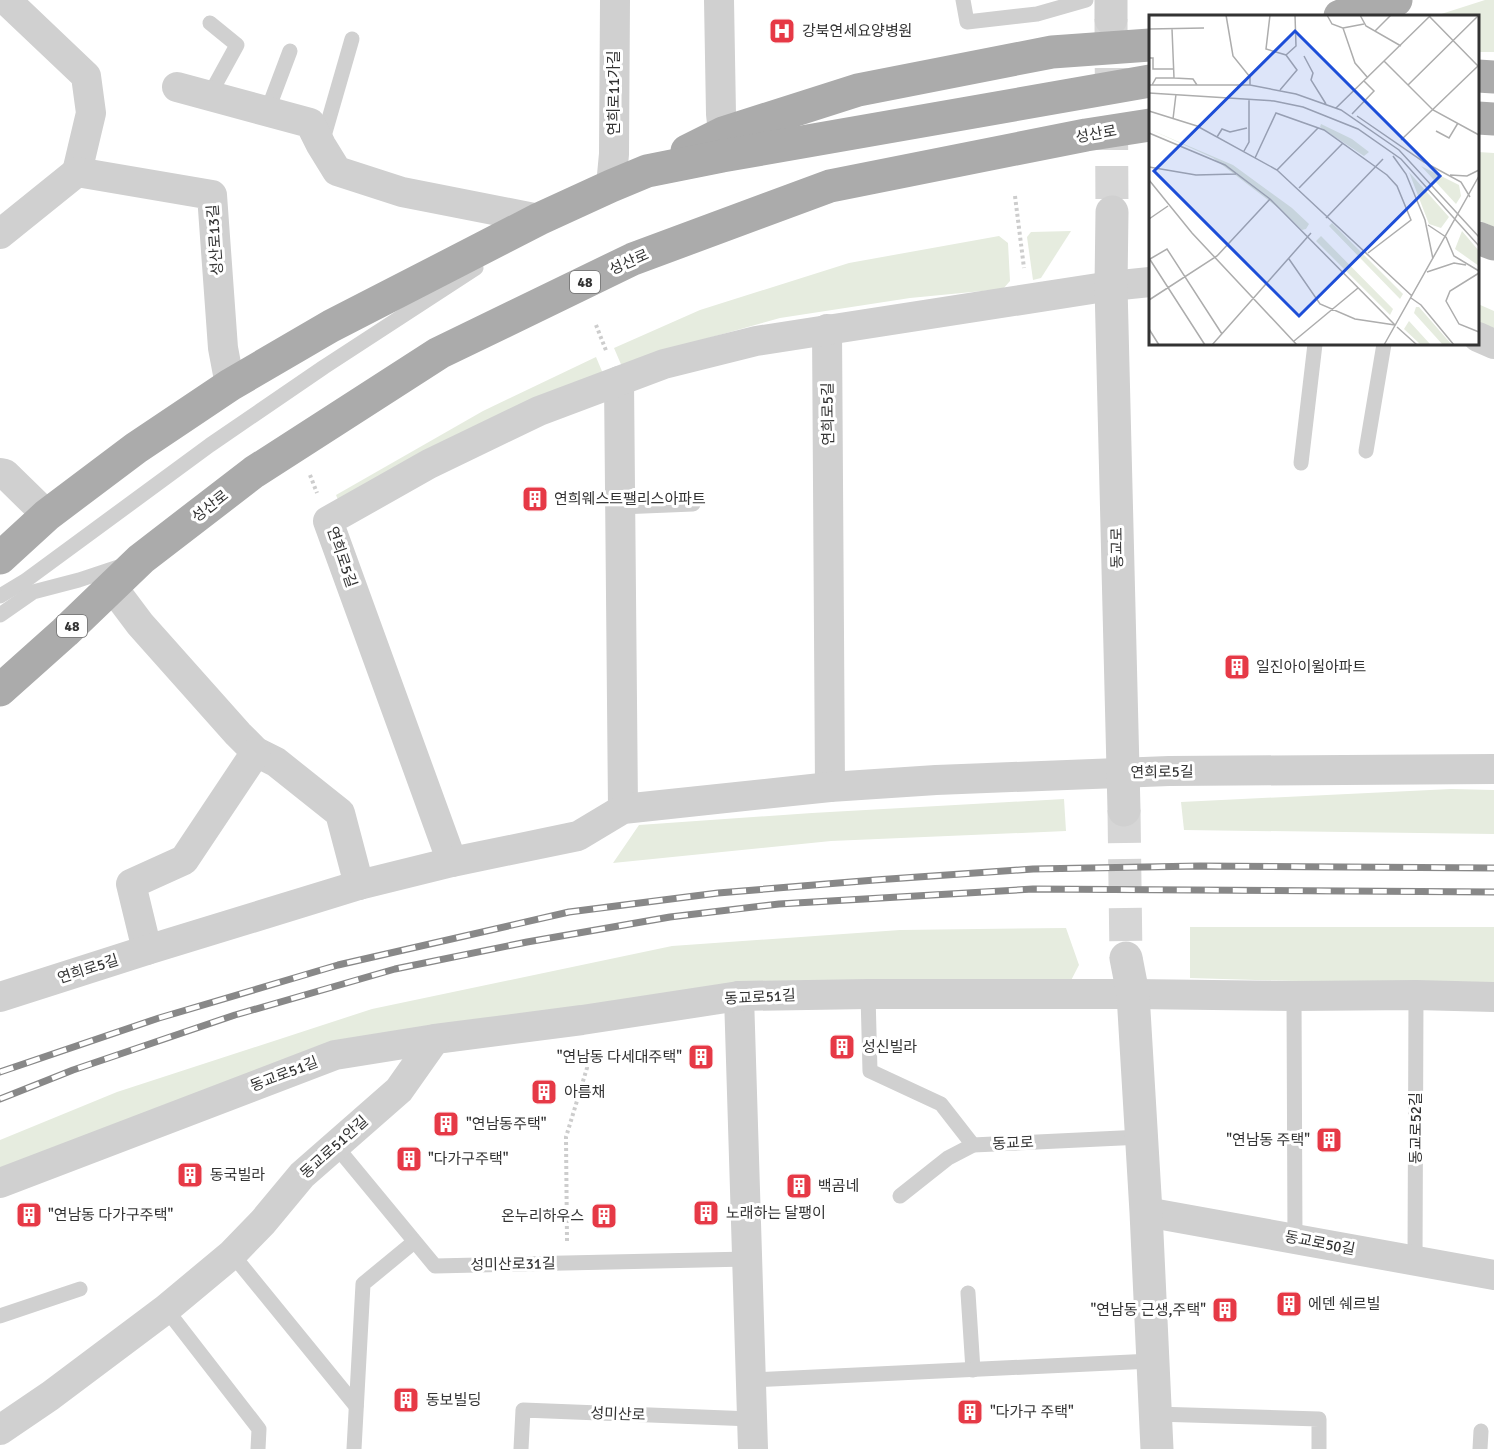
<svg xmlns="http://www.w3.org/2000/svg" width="1494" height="1449" viewBox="0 0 1494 1449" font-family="Signika,'Noto Sans KR',sans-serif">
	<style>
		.green { fill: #e6ecdf }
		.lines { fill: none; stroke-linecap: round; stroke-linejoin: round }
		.tertiary-tunnel { stroke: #d6d6d6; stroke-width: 33; stroke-dasharray: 33 16; stroke-linecap: butt }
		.path { stroke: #cdcdcd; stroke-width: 4; stroke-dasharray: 3 3; stroke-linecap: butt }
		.service { stroke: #d0d0d0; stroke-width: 15 }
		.minor { stroke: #d0d0d0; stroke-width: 30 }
		.tertiary { stroke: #d0d0d0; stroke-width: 33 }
		.primary { stroke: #ababab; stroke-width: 33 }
		.rail-casing { stroke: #888; stroke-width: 7 }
		.rail { stroke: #fff; stroke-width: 4.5; stroke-dasharray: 14; stroke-linecap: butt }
		.labels { text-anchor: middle; stroke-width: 6; stroke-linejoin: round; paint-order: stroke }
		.shield { fill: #fff; stroke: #707070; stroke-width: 1.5 }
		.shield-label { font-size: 14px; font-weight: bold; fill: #333 }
		.poi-label { font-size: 15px; fill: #333; stroke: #fff; text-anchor: start }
		.street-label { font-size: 15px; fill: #333; stroke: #fff }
		.inset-road { fill: none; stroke: #adadad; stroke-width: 1.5 }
		.view { fill: #1d4ed8; fill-opacity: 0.15; stroke: #1d4ed8; stroke-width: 3 }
		.inset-edge { fill: none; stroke: #333; stroke-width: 3 }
	</style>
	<rect width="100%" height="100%" fill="#fff"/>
	<g class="green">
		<polygon points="1485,0 1494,0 1494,52 1478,52 1478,16 1435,16"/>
		<polygon points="1478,152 1494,153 1494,227 1478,220"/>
		<polygon points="1071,231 1041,278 1033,280 1027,237 1031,232"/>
		<polygon points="999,236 1008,243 1010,281 1003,289 910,298 780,318 680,346 623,369 614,348 700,310 849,263"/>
		<polygon points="1478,304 1494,311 1494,329 1478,322"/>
		<polygon points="596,357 604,376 341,507 336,495 483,411"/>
		<polygon points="1451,789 1494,790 1494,834 1184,830 1181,802"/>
		<polygon points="1064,799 1066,831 831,841 613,863 639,825 812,813"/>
		<polygon points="1190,927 1494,927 1494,987 1190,978"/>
		<polygon points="1066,928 1079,965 1064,994 853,994 233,1083 0,1169 0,1140 117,1092 372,1009 672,946 900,930"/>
	</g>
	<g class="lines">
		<g class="tertiary-tunnel">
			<polyline points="1111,19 1112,212"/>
			<polyline points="1124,810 1126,958"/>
		</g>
		<g class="path">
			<polyline points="1015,196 1024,268"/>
			<polyline points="596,325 607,353"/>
			<polyline points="310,475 317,493"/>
			<polyline points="567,1241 566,1137 587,1068 585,1051"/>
		</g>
		<g class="service">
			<polyline points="963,0 967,22 1037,14 1086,0"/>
			<polyline points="209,96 237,45 210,23"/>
			<polyline points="267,112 290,51"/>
			<polyline points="322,143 352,39"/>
			<polyline points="1366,451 1384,344"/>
			<polyline points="1301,463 1315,344"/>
			<polyline points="620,507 693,504"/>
			<polyline points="0,596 25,581 210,445 324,367 476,268"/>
			<polyline points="0,615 33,592 79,580 121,566"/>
			<polyline points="868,994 870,1071 941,1104 973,1145"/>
			<polyline points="1294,996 1295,1239"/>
			<polyline points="335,1145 435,1266 748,1259"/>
			<polyline points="900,1196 948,1158 973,1145 1142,1137"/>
			<polyline points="232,1254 356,1406"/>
			<polyline points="1415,1261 1416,995"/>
			<polyline points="968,1293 973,1370"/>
			<polyline points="166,1309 259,1429 258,1449"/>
			<polyline points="0,1316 80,1289"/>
			<polyline points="751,1380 1152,1361"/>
			<polyline points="1155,1414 1319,1419 1319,1449"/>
			<polyline points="354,1449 363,1284 414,1242"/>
			<polyline points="521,1449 523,1410 752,1419"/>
			<polyline points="1480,1449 1481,1431"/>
		</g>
		<g class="minor">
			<polyline points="6,0 86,76 91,113 77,172"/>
			<polyline points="719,0 721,114 723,133"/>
			<polyline points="177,87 310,123 321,145 337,171 402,192 539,219"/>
			<polyline points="611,186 614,154 615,0"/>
			<polyline points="0,234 77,172 212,195 223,348 230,385"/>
			<polyline points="827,329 830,787"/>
			<polyline points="1478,337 1494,344"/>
			<polyline points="619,381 623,809"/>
			<polyline points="0,473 5,474 47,515"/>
			<polyline points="113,588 140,624 238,734 256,752 276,762 340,813 359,885"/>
			<polyline points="452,862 328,521 429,464 539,411 664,364 756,341 1111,286 1150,282"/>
			<polyline points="147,950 131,884 184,860 256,752"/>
			<polyline points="739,996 753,1449"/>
			<polyline points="0,997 147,950 359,885 452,862 578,836 623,809 830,787 936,780 1169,771 1494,769"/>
			<polyline points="0,1183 335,1055 435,1039 582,1020 739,996 868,994 1133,994 1294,996 1416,995 1494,997"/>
			<polyline points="1146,1212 1494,1275"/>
			<polyline points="0,1430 50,1396 166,1309 232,1254 263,1222 302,1175 399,1090 435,1039"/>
		</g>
		<g class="tertiary">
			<polyline points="1111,19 1111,0"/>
			<polyline points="1112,212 1111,286 1124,810"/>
			<polyline points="1126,958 1133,994 1146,1212 1157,1449"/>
		</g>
		<g class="primary">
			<polyline points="1340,16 1396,0"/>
			<polyline points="1478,76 1494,77"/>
			<polyline points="1478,118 1494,119"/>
			<polyline points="687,151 723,133 858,90 1052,52 1150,45"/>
			<polyline points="1478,238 1494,244"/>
			<polyline points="0,558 47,515 136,448 230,385 331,326 539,219 611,186 647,171 722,156 1150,81"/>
			<polyline points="0,690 65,632 141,559 254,472 439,353 633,259 830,186 1086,135 1150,125"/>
		</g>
		<g class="rail-casing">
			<g id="rail">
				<polyline points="0,1072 159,1018 338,965 569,912 718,893 875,880 1033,869 1200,866 1494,868"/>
				<polyline points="0,1099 73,1070 235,1015 395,969 527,942 670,917 779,904 1033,889 1494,892"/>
			</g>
		</g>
		<use href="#rail" class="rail"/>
	</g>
	<defs>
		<g id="hospital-square" transform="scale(1.35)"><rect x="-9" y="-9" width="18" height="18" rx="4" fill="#e63946" stroke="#fff"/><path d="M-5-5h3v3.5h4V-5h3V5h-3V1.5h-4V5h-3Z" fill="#fff"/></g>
		<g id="building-square" transform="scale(1.35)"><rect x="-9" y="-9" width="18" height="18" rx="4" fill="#e63946" stroke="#fff"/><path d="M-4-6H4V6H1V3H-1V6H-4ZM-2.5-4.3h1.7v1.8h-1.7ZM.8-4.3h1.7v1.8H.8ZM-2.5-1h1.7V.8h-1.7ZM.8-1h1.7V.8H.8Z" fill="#fff"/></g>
	</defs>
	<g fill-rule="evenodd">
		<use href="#hospital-square" x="782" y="31"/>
		<use href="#building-square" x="535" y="499"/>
		<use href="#building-square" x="1237" y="667"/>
		<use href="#building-square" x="842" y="1047"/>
		<use href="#building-square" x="701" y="1057"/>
		<use href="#building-square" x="544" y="1092"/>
		<use href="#building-square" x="446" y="1124"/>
		<use href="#building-square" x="1329" y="1140"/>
		<use href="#building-square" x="409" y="1159"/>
		<use href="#building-square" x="190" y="1175"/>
		<use href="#building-square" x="799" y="1186"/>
		<use href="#building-square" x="706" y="1213"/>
		<use href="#building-square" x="29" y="1215"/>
		<use href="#building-square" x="604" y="1216"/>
		<use href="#building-square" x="1289" y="1304"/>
		<use href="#building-square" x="1225" y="1310"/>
		<use href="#building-square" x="406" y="1400"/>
		<use href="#building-square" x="970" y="1412"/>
	</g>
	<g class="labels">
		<g class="shield">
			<rect x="570" y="271" width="30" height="22" rx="4.5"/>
			<rect x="57" y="615" width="30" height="22" rx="4.5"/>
		</g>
		<g class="shield-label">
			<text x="585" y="287">48</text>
			<text x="72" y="631">48</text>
		</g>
		<g class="poi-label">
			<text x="802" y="36">강북연세요양병원</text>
			<text x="554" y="504">연희웨스트팰리스아파트</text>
			<text x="1256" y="672">일진아이윌아파트</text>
			<text x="862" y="1052">성신빌라</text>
			<text x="682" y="1062" text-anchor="end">"연남동 다세대주택"</text>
			<text x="564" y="1097">아름채</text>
			<text x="466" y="1129">"연남동주택"</text>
			<text x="1310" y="1145" text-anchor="end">"연남동 주택"</text>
			<text x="428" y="1164">"다가구주택"</text>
			<text x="210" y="1180">동국빌라</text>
			<text x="818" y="1191">백곰네</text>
			<text x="726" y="1218">노래하는 달팽이</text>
			<text x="48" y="1220">"연남동 다가구주택"</text>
			<text x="584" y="1221" text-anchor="end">온누리하우스</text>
			<text x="1308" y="1309">에덴 쉐르빌</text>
			<text x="1206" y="1315" text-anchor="end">"연남동 근생,주택"</text>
			<text x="426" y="1405">동보빌딩</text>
			<text x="990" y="1417">"다가구 주택"</text>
		</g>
		<g class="street-label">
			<text transform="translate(614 93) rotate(-90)" y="5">연희로11가길</text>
			<text transform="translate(1096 134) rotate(-10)" y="5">성산로</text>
			<text transform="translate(215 240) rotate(-94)" y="5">성산로13길</text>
			<text transform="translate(629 262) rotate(-24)" y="5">성산로</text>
			<text transform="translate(828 414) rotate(-91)" y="5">연희로5길</text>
			<text transform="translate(210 506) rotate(-38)" y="5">성산로</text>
			<text transform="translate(1117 548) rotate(-91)" y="5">동교로</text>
			<text transform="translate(342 557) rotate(71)" y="5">연희로5길</text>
			<text transform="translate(1162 772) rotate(-1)" y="5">연희로5길</text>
			<text transform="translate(88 969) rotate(-18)" y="5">연희로5길</text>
			<text transform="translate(760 997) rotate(-3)" y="5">동교로51길</text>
			<text transform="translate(284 1074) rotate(-21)" y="5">동교로51길</text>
			<text transform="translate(1416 1128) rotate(-90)" y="5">동교로52길</text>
			<text transform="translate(1013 1143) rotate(-3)" y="5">동교로</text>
			<text transform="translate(334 1147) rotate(-42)" y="5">동교로51안길</text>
			<text transform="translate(1320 1243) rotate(11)" y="5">동교로50길</text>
			<text transform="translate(513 1264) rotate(-1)" y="5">성미산로31길</text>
			<text transform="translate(618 1414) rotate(2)" y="5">성미산로</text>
		</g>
	</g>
	<g transform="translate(1149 15)">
		<rect width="330" height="330" fill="#fff"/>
		<path d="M172 109 203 124 220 137 215 141 171 112ZM0 114 84 150 143 193 160 209 157 214 153 215 132 195 64 143ZM272 151 310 170 312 181 307 189ZM260 157 300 202 292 213 280 209ZM183 208 254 279 251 284 180 211ZM313 216 330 236V251L306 234ZM172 221 244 294 241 300 167 226ZM267 292H270L303 330H294L265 298ZM260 306 281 329V330H272L255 314Z" fill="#e6ecdf"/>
		<path class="inset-road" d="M77 0 84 41 101 62V70M121 0 117 34 137 40 148 55 131 75M178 0 183 9 194 13 206 48 219 63M211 0 217 11 252 31M280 1 329 51M194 13 215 9M0 14 55 13M23 14 25 63M226 16 242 0M137 40 147 31 146 0M155 41 164 58 162 65 177 89M0 43H4V54H24M235 46 284 95 330 120M0 70H101L147 79 192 95 250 135 330 222M3 70 7 63H25L44 64 48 70M259 70 330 0M0 78 125 86 154 92 209 114 252 144 330 231M187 93 282 0M0 96 48 111 128 155 263 281M203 99 225 76 215 66M208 101 275 147 312 167 321 182M24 104 27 79M287 116 300 123 309 108M0 118 76 150 121 184 246 310M68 122 73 114 81 117 98 113M252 125 330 50M95 136 100 127V84M244 141 257 159 276 205 284 244M106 143 127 98 175 115 238 160 248 171 262 205 219 238M0 152 47 160 87 159M128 155 169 113M301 160 318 161 330 155M0 165 43 218 148 330M150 173 194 128M177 203 234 144M0 204 19 191M279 210 297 222M297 222 305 241 330 256M0 243 56 330M1 244 18 234 73 319M140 244 171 289 206 304 246 310M278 257 305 248 317 250M330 258 301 276 297 286 310 309 330 317M262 283 272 290 305 330M0 285 68 241 121 184M248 312 268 330M0 314 10 330M145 326 209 273M63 330 162 218M235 330 330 161"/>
		<path class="view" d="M146 16 291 161 150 301 5 156Z"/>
		<rect width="330" height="330" class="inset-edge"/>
	</g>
</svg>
